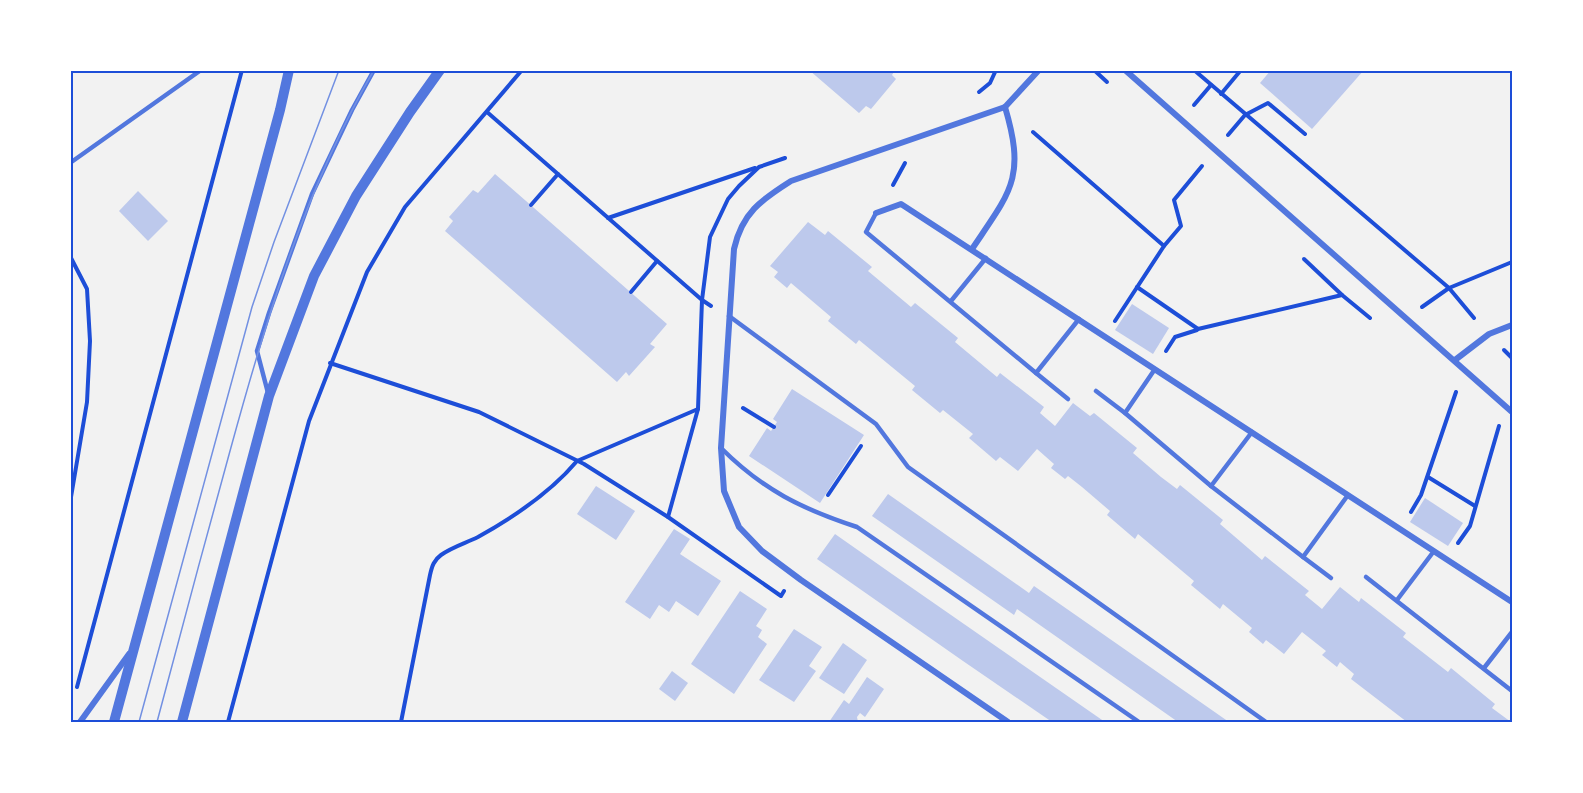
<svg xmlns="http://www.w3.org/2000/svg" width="1583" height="793" viewBox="0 0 1583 793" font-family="Overpass,sans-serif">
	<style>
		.building { fill: #bdc9ec }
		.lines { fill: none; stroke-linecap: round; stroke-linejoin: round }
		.path { stroke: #1d4ed8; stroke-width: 4 }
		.service { stroke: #5277de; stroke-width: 4.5 }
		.minor { stroke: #5277de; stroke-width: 6 }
		.tertiary { stroke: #5277de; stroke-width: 10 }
		.tram { stroke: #7290e2; stroke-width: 1.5 }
		.neatline { fill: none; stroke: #1d4ed8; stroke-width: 2 }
	</style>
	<rect width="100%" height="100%" fill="#f2f2f2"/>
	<g class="building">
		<polygon points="809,70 895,70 892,75 896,79 871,109 866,106 859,113"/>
		<polygon points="1271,70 1364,70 1312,129 1260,83"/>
		<polygon points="495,174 667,324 650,344 655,347 629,376 626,372 617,382 445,231 453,221 449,217 473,190 478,193"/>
		<polygon points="138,191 168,221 148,241 119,211"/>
		<polygon points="808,222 825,235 828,231 872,267 868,271 911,307 915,303 958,338 955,342 997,377 1000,373 1044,407 1040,413 1055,426 1073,403 1090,416 1094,413 1137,448 1133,453 1161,477 1177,489 1180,485 1223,520 1220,524 1262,560 1265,556 1309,591 1305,595 1322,609 1340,587 1359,602 1361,598 1406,633 1403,637 1448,672 1451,668 1495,704 1492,708 1511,722 1407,722 1351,679 1354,674 1340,662 1337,667 1322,655 1326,651 1302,632 1284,654 1266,640 1263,644 1249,632 1252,628 1223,604 1220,609 1191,585 1194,581 1138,534 1135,539 1107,515 1110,511 1082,487 1068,476 1065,479 1051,468 1054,464 1037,449 1018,471 1000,457 996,461 969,438 973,434 943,410 940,413 912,390 915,386 859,340 856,344 828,321 831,317 791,283 787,288 774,277 778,272 770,266"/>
		<polygon points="1132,304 1169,328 1153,354 1115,330"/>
		<polygon points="792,389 864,435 820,503 749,456 767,428 771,431 777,422 773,419"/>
		<polygon points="596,486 635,511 616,540 577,514"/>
		<polygon points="888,494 1029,593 1034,586 1229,722 1178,722 1017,609 1014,615 872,516"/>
		<polygon points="1425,498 1463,523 1448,546 1410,522"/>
		<polygon points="674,529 690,539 680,554 721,581 698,616 676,601 669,612 659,605 650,619 625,602"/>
		<polygon points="835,534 892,574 1105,722 1052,722 963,661 817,559"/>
		<polygon points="740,591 767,609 756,626 762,630 758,637 767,644 734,694 691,664"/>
		<polygon points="794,629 822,647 809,666 816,671 794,702 759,680"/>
		<polygon points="843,643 867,660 844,694 819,678"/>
		<polygon points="672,671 688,683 675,701 659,689"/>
		<polygon points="867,677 884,689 865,717 860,713 857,717 858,722 829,722 844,700 849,704"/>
	</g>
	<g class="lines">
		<g class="path">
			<polyline points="1094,70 1107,82"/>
			<polyline points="1194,70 1449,288 1474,318"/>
			<polyline points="979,92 990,83 996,70"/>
			<polyline points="1221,94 1241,70"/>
			<polyline points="1194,105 1211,85"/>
			<polyline points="487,112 702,300 711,306"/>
			<polyline points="1033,132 1164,246 1115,321"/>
			<polyline points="1228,135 1245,115 1268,103 1305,134"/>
			<polyline points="893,185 905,163"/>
			<polyline points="531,205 558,174"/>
			<polyline points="608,218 755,168"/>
			<polyline points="1164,246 1181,226 1174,200 1202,166"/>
			<polyline points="70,256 87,289 90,341 87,402 70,503"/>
			<polyline points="1304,259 1342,295"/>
			<polyline points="1137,287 1198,329 1342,295 1370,318"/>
			<polyline points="631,292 657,261"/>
			<polyline points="1422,307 1449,288 1512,262"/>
			<polyline points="1504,350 1512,358"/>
			<polyline points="1166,351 1175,337 1197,330"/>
			<polyline points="330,363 479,412 584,464 668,517 781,596 784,591"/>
			<polyline points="743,408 774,427"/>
			<polyline points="1428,477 1475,506"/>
			<polyline points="828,495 861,446"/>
			<polyline points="1411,512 1421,495 1456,392"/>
			<polyline points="668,517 698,409 702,300 710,237 728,199 739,186 759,167 785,158"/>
			<polyline points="1458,543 1470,526 1499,426"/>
			<polyline points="77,687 242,70"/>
			<polyline points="228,722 309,421 367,272 405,207 522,70"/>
			<path d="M401 722 430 575C432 566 434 560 441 555 452 547 466 543 478 537 514 517 551 492 577 461L698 409"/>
		</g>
		<g class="service">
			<polyline points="70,163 201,70"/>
			<polyline points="876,213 866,232 1036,373 1079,319"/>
			<polyline points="951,301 986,258"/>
			<polyline points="729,316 876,424 908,467 1266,722"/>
			<polyline points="1036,373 1068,399"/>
			<polyline points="1096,391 1125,413 1211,486 1303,557 1348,495"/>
			<polyline points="268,393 257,351 269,313 312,194 352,110 374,70"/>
			<polyline points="1125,413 1155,369"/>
			<path d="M721 448C763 490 802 509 857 527L1139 722"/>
			<polyline points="1211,486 1252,432"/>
			<polyline points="1303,557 1331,578"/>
			<polyline points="1366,577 1512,691"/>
			<polyline points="1397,600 1434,551"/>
			<polyline points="1484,668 1512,632"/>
		</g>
		<g class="minor">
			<polyline points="1125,70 1512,412"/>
			<polyline points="876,213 901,204 1512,602"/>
			<path d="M972 249C1011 191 1026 178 1005 107"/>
			<polyline points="1455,360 1489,334 1512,325"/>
			<polyline points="80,722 129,654"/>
			<path d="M1008 722 801 580 762 551 739 527 724 491 721 448 734 249C742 213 761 200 791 181L1005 107 1039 70"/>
		</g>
		<g class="tertiary">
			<polyline points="114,722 280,110 289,70"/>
			<polyline points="182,722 269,396 314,276 356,196 410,112 440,70"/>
		</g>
		<g class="tram">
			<polyline points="139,722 252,307 274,242 339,70"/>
			<path d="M157 722C181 632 205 541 230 451 266 319 305 189 374 70"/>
		</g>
	</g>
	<rect width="1583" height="793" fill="none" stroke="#ffffff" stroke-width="144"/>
	<rect x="72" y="72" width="1439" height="649" class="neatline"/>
</svg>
